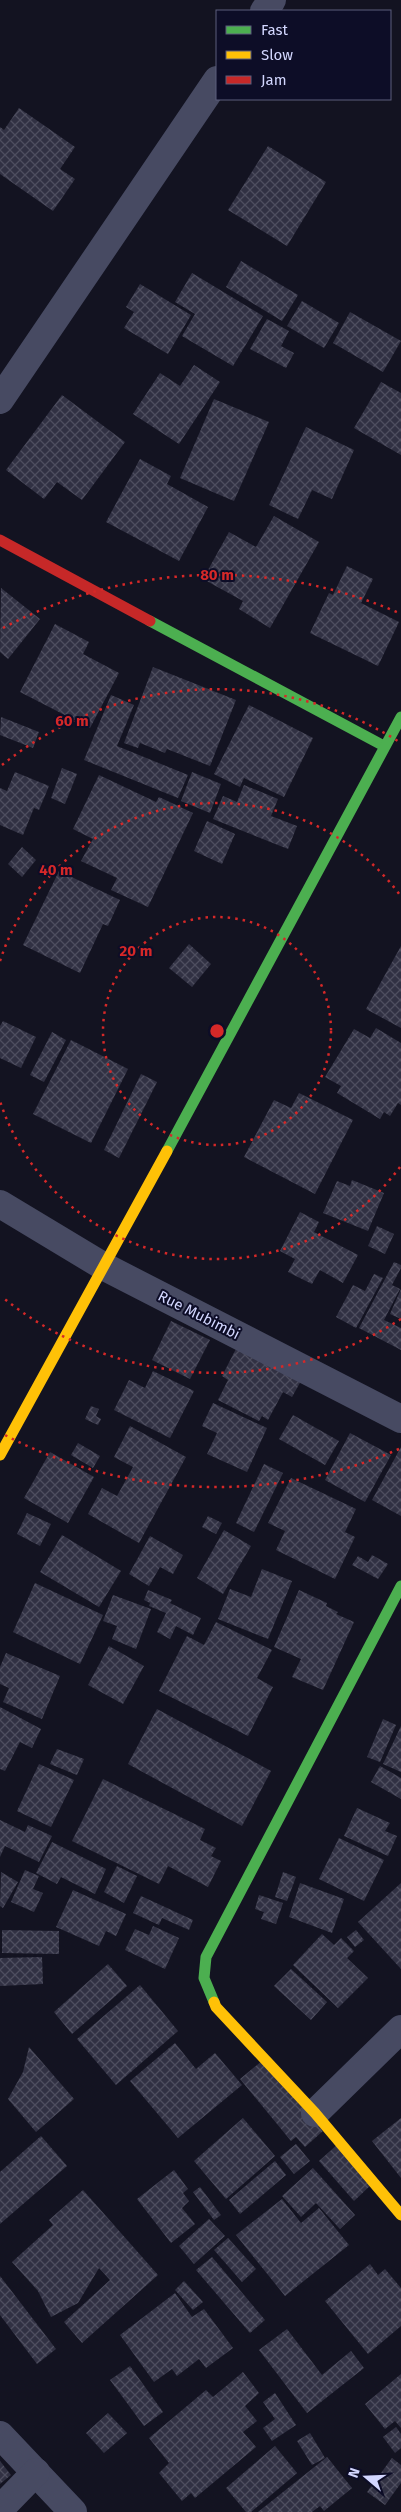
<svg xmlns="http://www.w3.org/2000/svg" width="401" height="2512" viewBox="0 0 401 2512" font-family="'Fira Sans',sans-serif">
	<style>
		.building { fill: url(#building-cross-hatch) }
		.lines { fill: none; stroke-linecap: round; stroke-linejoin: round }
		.street { stroke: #474a62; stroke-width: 28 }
		.fast { stroke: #4caf50; stroke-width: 11 }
		.slow { stroke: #ffc107; stroke-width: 11 }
		.jam { stroke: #c62828; stroke-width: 11 }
		.ring { fill: none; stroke: #d62828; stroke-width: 2.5; stroke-dasharray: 2.5 5 }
		.labels { text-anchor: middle; stroke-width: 4; stroke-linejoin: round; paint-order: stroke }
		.street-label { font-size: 15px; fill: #d3d7ff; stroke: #0d0d27 }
		.centre { fill: #d62828; stroke: #0d0d27; stroke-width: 2.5 }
		.ring-label { font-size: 15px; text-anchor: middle; font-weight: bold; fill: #d62828; stroke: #0d0d27; stroke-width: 4; stroke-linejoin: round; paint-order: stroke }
	</style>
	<defs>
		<pattern id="building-cross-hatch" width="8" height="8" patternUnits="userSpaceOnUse" patternTransform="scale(1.25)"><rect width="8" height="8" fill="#313143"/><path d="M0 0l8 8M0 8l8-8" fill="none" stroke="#4e4e5f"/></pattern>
	</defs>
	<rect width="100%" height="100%" fill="#131321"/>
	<g class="building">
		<polygon points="19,108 75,147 60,169 75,179 53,211 0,174 0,127 4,130"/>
		<polygon points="268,146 326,182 287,246 228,210"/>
		<polygon points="241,261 298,295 282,321 226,287"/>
		<polygon points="192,273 263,316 233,366 182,336 195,314 175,302"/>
		<polygon points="140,284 191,315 168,354 124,328 134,312 126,307"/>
		<polygon points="302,301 339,323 324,348 287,326"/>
		<polygon points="350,312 401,341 383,372 333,343"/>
		<polygon points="267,319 289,331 281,346 294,353 286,368 250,349"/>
		<polygon points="194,365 220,382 179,444 133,414 160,373 180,386"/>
		<polygon points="381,382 401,393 401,455 354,428"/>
		<polygon points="62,395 125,442 82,500 57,482 44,499 6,470"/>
		<polygon points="214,399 269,422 234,501 180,478"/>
		<polygon points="306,427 354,450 332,499 312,490 298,519 269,505"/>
		<polygon points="140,459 171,476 167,484 208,507 179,561 106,522"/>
		<polygon points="274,516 319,542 270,628 239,609 243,601 203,579 229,532 256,547"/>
		<polygon points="347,566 373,579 361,603 399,622 378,666 310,633 329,593 333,595"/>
		<polygon points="1,588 40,619 8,659 0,652"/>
		<polygon points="55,624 89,642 83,654 119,673 90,728 20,692"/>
		<polygon points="153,667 236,700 210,766 167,749 165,753 140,743 138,748 124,743"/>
		<polygon points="111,695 134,705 117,746 188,775 178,798 84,760"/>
		<polygon points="249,705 313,738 284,797 244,778 240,787 214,774"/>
		<polygon points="1,717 39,732 33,748 0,735"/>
		<polygon points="62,768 77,774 65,804 51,798"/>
		<polygon points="15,772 49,786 39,810 34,808 23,835 0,825 0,788 7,791"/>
		<polygon points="192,772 221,784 210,813 181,801"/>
		<polygon points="99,775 156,802 159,797 193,813 148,907 111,890 117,878 81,861 93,839 73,829"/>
		<polygon points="244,785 278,799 271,816 297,826 288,849 213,819 223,796 237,802"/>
		<polygon points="207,821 235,834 222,864 194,851"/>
		<polygon points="22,847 36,860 22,877 8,864"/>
		<polygon points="59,871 120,900 108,926 103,924 80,973 23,945"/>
		<polygon points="189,944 211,964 192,987 169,968"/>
		<polygon points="401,946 401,1028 366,1009"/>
		<polygon points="3,1021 36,1037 21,1068 0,1058 0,1026"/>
		<polygon points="376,1028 401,1043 401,1105 398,1103 390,1116 384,1112 380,1119 337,1093 341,1086 325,1077 354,1029 370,1038"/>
		<polygon points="52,1032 66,1040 44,1082 30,1075"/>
		<polygon points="71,1040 128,1069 91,1143 33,1114"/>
		<polygon points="141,1074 157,1082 119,1158 104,1150"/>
		<polygon points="299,1093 353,1120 315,1194 244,1157 274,1100 291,1108"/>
		<polygon points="352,1180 384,1193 368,1231 323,1213 337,1181 350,1186"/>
		<polygon points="300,1212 319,1222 314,1232 358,1255 343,1283 320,1270 312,1284 288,1272 295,1259 280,1251"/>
		<polygon points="377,1226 394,1234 385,1254 368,1246"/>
		<polygon points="394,1262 401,1265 401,1268 392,1285 400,1289 384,1320 401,1328 401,1350 359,1328"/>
		<polygon points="374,1274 383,1278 356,1328 336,1317 353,1285 365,1291"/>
		<polygon points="401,1289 401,1319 390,1314"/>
		<polygon points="171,1321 210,1340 190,1379 152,1360"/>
		<polygon points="237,1347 301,1381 292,1397 283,1392 268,1420 262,1416 259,1421 218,1400 228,1380 222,1376"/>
		<polygon points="153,1371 194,1391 170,1438 114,1410 129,1380 145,1388"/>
		<polygon points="213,1403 267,1428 247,1472 207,1454 217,1433 202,1426"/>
		<polygon points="91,1406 99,1409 96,1416 101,1419 98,1425 85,1419"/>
		<polygon points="293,1415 339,1441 325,1465 279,1439"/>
		<polygon points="130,1426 186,1457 139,1543 88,1514 102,1488 117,1496 133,1467 114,1457"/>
		<polygon points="350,1433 391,1455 365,1502 325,1480"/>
		<polygon points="78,1443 100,1456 93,1468 71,1455"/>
		<polygon points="401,1447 401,1516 372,1500"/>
		<polygon points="50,1452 94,1477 68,1523 24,1498"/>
		<polygon points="264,1464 283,1473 254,1532 236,1523"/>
		<polygon points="291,1478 356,1509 345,1532 355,1537 335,1579 276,1550 285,1531 268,1523"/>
		<polygon points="27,1513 51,1524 40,1546 17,1534"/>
		<polygon points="208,1516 222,1523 216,1534 202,1527"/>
		<polygon points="224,1530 251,1546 223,1594 197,1578"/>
		<polygon points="62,1535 121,1571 99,1607 40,1572"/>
		<polygon points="150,1536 183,1555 173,1574 160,1567 149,1586 129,1574"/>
		<polygon points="372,1555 388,1564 378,1579 352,1565 358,1556 368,1562"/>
		<polygon points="262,1569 292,1581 268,1639 218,1619 230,1589 251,1597"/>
		<polygon points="35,1583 103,1615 80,1664 13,1632"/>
		<polygon points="148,1590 172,1600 170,1603 201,1618 193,1635 176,1626 170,1639 157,1632 166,1613 149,1606 150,1603 144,1600"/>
		<polygon points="299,1590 327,1603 326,1606 338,1612 336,1614 354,1622 323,1690 292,1677 301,1659 274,1647"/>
		<polygon points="113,1595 151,1609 136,1649 112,1639 117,1626 103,1621"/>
		<polygon points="216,1622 272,1650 257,1678 273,1687 248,1736 159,1691 187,1636 204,1645"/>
		<polygon points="109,1646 144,1666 123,1704 88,1685"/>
		<polygon points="6,1653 60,1676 42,1719 3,1702 9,1688 0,1684 0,1667"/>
		<polygon points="0,1707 41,1729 32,1748 20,1742 5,1771 0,1769"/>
		<polygon points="157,1709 271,1771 242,1826 128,1764"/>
		<polygon points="383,1719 396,1725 380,1762 367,1757"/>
		<polygon points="401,1726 401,1772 383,1764"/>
		<polygon points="57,1749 84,1759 77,1775 50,1764"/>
		<polygon points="39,1764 74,1780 51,1827 17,1811"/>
		<polygon points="380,1766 401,1778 401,1799 371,1782"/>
		<polygon points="103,1779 205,1829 200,1840 216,1848 211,1856 221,1861 208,1887 168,1866 159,1884 72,1841"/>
		<polygon points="357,1808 390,1823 385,1831 397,1836 388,1856 344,1836"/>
		<polygon points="0,1820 25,1832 28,1825 52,1836 39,1862 5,1846 0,1857"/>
		<polygon points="339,1838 384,1860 364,1901 319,1879"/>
		<polygon points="52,1842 106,1869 95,1894 61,1877 57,1884 36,1873"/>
		<polygon points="117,1866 137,1876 124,1903 104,1892"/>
		<polygon points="25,1870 39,1876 33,1889 43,1893 34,1912 11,1902"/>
		<polygon points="1,1872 18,1882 3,1908 0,1906"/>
		<polygon points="283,1872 296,1877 287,1901 275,1897"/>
		<polygon points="300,1883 344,1899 332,1933 289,1917"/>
		<polygon points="401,1883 401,1969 358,1922"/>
		<polygon points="73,1890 126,1914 116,1936 106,1931 99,1946 56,1927"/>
		<polygon points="259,1895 283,1903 276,1924 261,1919 264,1912 255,1909"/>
		<polygon points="141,1896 193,1920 189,1930 162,1918 159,1925 133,1913"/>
		<polygon points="153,1926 179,1938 165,1969 125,1950 135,1929 149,1935"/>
		<polygon points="2,1930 59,1931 59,1954 2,1953"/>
		<polygon points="356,1930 364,1940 355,1947 347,1937"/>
		<polygon points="322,1934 334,1945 341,1938 354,1951 347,1958 368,1978 338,2008 293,1965"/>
		<polygon points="42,1957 43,1984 0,1986 0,1958"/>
		<polygon points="108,1964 127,1986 72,2034 54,2012"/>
		<polygon points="291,1969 327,2002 311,2020 274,1986"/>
		<polygon points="140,1985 178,2031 116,2085 77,2039"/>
		<polygon points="175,2043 196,2069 215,2053 242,2085 178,2138 130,2081"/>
		<polygon points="29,2047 74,2099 36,2132 8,2099 23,2072"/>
		<polygon points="263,2060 323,2131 305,2147 296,2137 291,2141 240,2079"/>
		<polygon points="243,2118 275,2156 226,2199 194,2161"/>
		<polygon points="401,2118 401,2178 372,2141"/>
		<polygon points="41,2136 67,2166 0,2224 0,2172"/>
		<polygon points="296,2144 310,2161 294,2174 280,2157"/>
		<polygon points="338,2144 372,2184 354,2201 319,2161"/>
		<polygon points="275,2161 286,2175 240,2214 229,2200"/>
		<polygon points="313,2168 355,2215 340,2229 316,2203 301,2217 282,2196"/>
		<polygon points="174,2170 188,2189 183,2193 189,2201 182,2208 195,2224 171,2243 137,2199"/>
		<polygon points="200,2187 221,2215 214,2220 193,2192"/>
		<polygon points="83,2190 158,2275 82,2343 64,2322 110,2280 99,2268 78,2303 51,2317 38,2291 12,2262 53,2225 49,2220"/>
		<polygon points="282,2199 301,2223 319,2208 349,2245 285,2296 236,2235"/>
		<polygon points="209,2219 225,2236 194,2264 179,2246"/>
		<polygon points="228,2238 256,2269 242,2282 214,2250"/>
		<polygon points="212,2257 265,2320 250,2333 196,2270"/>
		<polygon points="370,2264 378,2275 385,2269 401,2288 401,2326 368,2354 325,2301"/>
		<polygon points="0,2276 56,2349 37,2364 0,2315"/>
		<polygon points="184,2281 203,2302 193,2310 175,2290"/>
		<polygon points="175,2293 192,2317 204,2309 233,2348 206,2368 199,2359 177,2376 172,2369 154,2382 120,2335"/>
		<polygon points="287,2329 322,2375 351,2351 364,2368 307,2413 259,2350"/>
		<polygon points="130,2366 163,2412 144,2426 110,2380"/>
		<polygon points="243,2372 259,2393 245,2406 257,2421 243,2432 256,2447 195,2498 191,2493 182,2501 159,2473 169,2463 149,2438 206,2390 213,2397"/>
		<polygon points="401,2374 401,2428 395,2421 385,2429 365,2404"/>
		<polygon points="275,2393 296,2425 272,2441 263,2428 275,2419 263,2402"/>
		<polygon points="108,2413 127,2433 104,2453 86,2433"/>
		<polygon points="396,2427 401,2434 401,2448 395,2453 383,2437"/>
		<polygon points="310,2433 325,2458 312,2465 297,2441"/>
		<polygon points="275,2446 297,2473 251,2512 246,2512 226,2488"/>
		<polygon points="327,2457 352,2488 324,2511 320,2506 312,2512 258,2512"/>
		<polygon points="392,2458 401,2465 401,2483 385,2505 367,2492"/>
		<polygon points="0,2461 11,2475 0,2484"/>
	</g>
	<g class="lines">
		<g class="street">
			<polyline points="264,11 272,0"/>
			<polyline points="0,400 217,80"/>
			<polyline points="0,1204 103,1266 401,1419"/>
			<polyline points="315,2113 401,2029"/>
			<polyline points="0,2435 73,2512"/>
			<polyline points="0,2509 36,2472"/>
		</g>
		<g class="fast">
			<polyline points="150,621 384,746"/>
			<polyline points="167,1151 401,717"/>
			<polyline points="214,2002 204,1978 206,1957 401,1586"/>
		</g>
		<g class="slow">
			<polyline points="0,1455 167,1151"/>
			<polyline points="214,2002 216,2007 315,2113 401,2215"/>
		</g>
		<polyline class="jam" points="0,540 150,621"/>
	</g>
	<g class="ring">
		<circle cx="217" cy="1031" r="114"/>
		<path d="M400 1167A228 228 0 0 1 0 1101M0 961A228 228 0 0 1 400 895"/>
		<path d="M401 1319A342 342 0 0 1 2 1297M2 765A342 342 0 0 1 401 743"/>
		<path d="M399 1449A456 456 0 0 1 3 1434M3 628A456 456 0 0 1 399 613"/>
	</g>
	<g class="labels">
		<g class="street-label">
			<text transform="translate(199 1315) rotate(27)" y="5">Rue Mubimbi</text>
		</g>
	</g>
	<circle cx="217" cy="1031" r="8" class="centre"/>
	<g class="ring-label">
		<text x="217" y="580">80 m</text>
		<text x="72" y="726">60 m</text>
		<text x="56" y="875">40 m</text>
		<text x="136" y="956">20 m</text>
	</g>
	<rect x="216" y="10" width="175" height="90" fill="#0d0d27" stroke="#5c5e7d"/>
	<rect x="226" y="26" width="25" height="8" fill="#4caf50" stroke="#5c5e7d"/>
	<text x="261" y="35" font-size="15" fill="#d3d7ff">Fast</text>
	<rect x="226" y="51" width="25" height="8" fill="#ffc107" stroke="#5c5e7d"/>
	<text x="261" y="60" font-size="15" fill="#d3d7ff">Slow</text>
	<rect x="226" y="76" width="25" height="8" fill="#c62828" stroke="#5c5e7d"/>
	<text x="261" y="85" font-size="15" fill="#d3d7ff">Jam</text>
	<g transform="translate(366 2477) rotate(289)" stroke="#0d0d27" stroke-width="4" paint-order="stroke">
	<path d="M0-4L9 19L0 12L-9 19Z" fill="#d3d7ff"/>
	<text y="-8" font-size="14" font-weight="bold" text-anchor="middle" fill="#d3d7ff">N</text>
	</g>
</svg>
